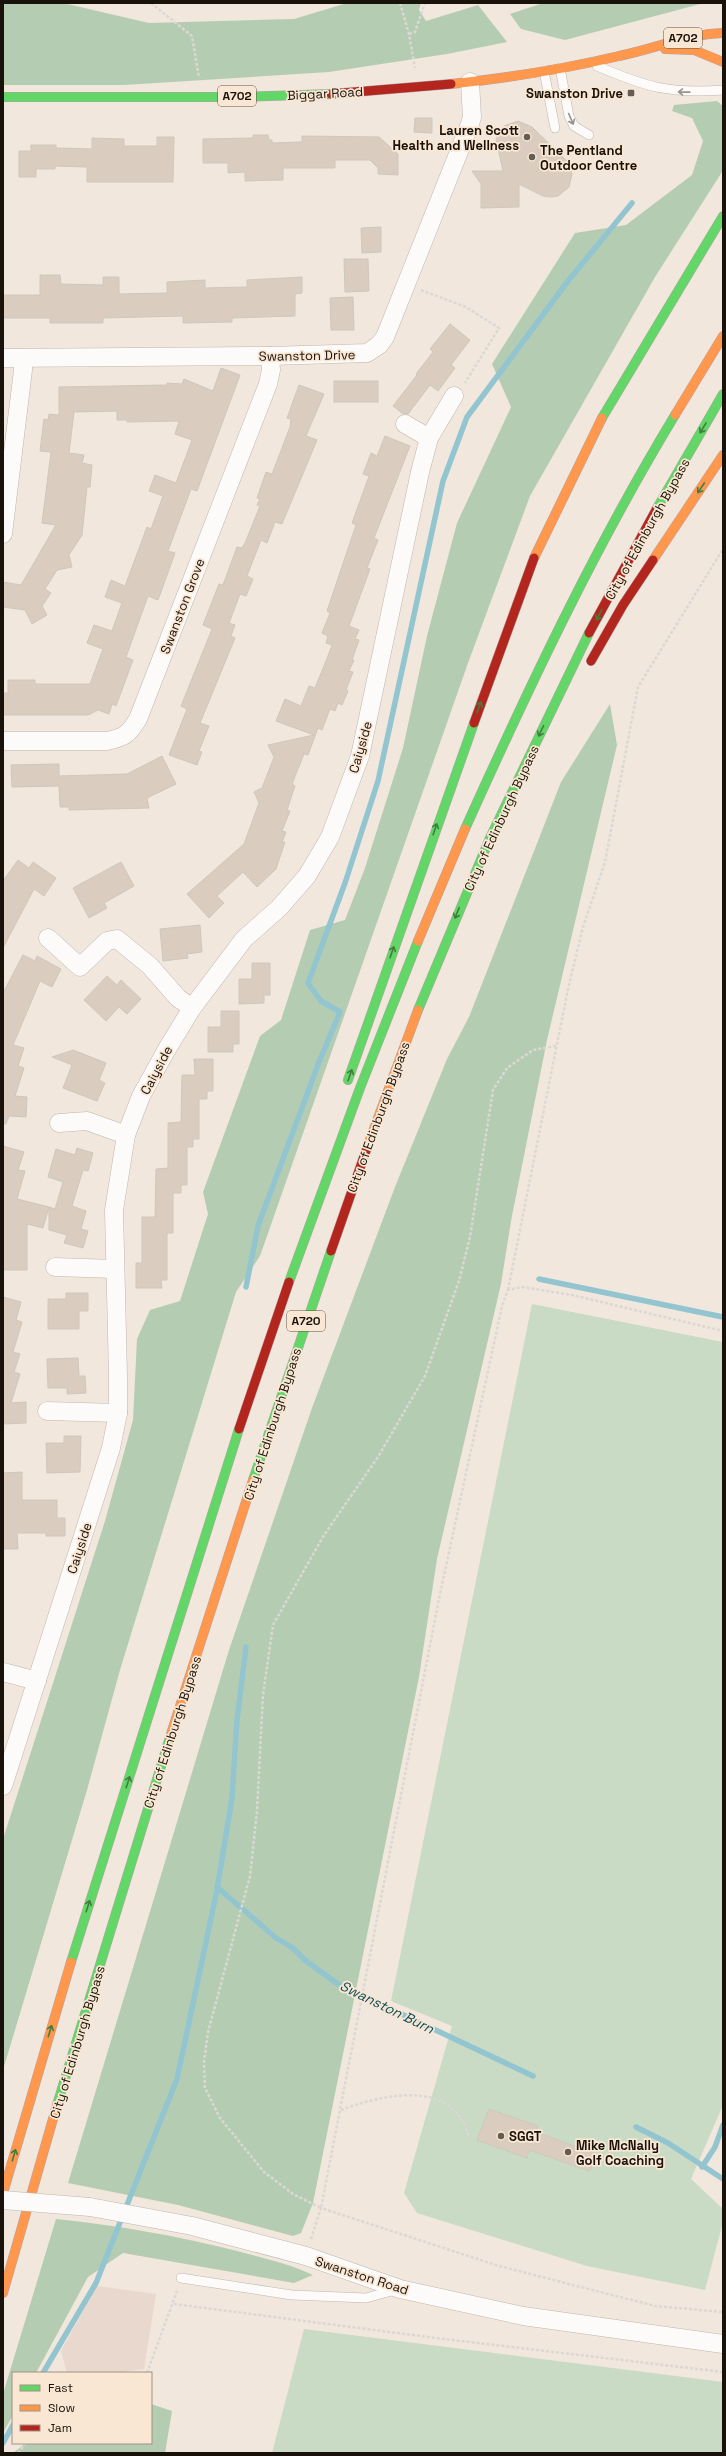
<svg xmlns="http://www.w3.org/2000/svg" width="726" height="2456" viewBox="0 0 726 2456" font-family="'Space Grotesk',sans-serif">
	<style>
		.industrial { fill: #e9d8cd }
		.green { fill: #c9dac5 }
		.forest { fill: #b4cdb2 }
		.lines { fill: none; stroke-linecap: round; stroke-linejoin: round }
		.stream { stroke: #92c5cf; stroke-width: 5.5 }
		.building { fill: #dacdbf; stroke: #cec7be }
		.lane-casing { stroke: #beb6ae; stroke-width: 10 }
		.street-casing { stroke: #beb6ae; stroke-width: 19 }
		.fast-casing { stroke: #b4a2a8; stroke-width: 10 }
		.slow-casing { stroke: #b4a2a8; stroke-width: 10 }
		.jam-casing { stroke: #b4a2a8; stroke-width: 10 }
		.path { stroke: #dbd8d4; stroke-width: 2.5; stroke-dasharray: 3 2; stroke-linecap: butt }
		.lane { stroke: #fdfbfa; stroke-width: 9 }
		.street { stroke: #fdfbfa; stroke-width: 18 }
		.fast { stroke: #63d668; stroke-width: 9 }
		.slow { stroke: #ff974d; stroke-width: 9 }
		.jam { stroke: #b3261e; stroke-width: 9 }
		.street-bridge-casing { stroke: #beb6ae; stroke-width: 19; stroke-linecap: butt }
		.street-bridge { stroke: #fdfbfa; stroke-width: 18 }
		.oneway { stroke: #96928e }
		.oneway2 { stroke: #417e3e }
		.poi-dot { fill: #645d54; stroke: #fae7d3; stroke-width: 1.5 }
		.labels { text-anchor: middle; stroke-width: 3.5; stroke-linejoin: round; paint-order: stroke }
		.shield { fill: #fae7d3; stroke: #5c5247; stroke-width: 1 }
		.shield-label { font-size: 12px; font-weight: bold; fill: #18120b }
		.street-label { font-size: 13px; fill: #18120b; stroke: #fae7d3 }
		.poi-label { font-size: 13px; font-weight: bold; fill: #18120b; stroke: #fae7d3; text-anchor: start }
		.water-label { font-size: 14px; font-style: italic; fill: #0b4f5d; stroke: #fae7d3 }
	</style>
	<rect width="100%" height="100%" fill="#f1e7dc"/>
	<polygon class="industrial" points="97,2286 156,2294 144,2369 113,2373 67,2373 61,2351"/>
	<g class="green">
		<polygon points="532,1304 723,1342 723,2105 691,2179 723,2209 723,2222 705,2290 587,2266 417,2213 404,2193 452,2026 391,2001"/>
		<polygon points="304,2329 723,2382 723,2453 272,2453"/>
	</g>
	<g class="forest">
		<polygon points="3,3 63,3 149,23 294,19 347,3 421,3 419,10 426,21 478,5 507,42 447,54 329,72 124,85 3,85"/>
		<polygon points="543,3 704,3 565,40 521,29 510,14"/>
		<polygon points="717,101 723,106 722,172 655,277 530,496 468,663 260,1256 236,1292 120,1670 87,1790 3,2070 3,1839 105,1521 133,1420 137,1339 150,1310 180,1301 208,1214 203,1192 260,1036 281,1020 310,930 345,920 365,868 403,748 427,636 457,523 511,407 492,364 575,233 626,225 692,175 703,141 692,118 672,111 674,105"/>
		<polygon points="610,704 617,745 547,1040 511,1221 501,1284 437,1559 419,1677 313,2203 301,2233 293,2236 178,2205 68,2183 229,1650 312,1408 395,1187 447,1059 469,1017 561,782"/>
		<path d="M56 2219C117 2225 177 2236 237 2251 263 2258 288 2263 313 2275L294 2283 123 2253 88 2277 36 2373H13V2415L3 2433V2394Z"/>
		<polygon points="151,2404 172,2411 165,2453 13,2453 26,2443 151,2443"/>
	</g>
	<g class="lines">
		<g class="stream">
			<polyline points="539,1279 723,1317"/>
			<polyline points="246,1287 258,1226 319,1062 340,1012 321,1001 308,983 345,883 378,781 443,481 467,417 568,281 632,203"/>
			<polyline points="217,1887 276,1938 293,1948 306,1961 338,1984 533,2076"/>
			<polyline points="636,2127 668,2143 723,2179"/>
			<polyline points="702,2167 715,2147 723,2125"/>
			<polyline points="43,2373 96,2283 177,2079 217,1890 232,1798 237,1720 246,1647"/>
			<polyline points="3,2443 13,2425"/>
		</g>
	</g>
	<g class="building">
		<polygon points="415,118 432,118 432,133 414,132"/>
		<polygon points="518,121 532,127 567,161 572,174 569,187 558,196 551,197 543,196 519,184 519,207 481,208 481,184 472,171 503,171 496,139 504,126"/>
		<polygon points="253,135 268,135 269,140 272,140 272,143 302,142 302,136 379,137 398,154 398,175 378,174 378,168 370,160 335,160 335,168 283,168 283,180 245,181 245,172 228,173 228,163 203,163 203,139 253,138"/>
		<polygon points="157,137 174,137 173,182 87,182 87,167 55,166 55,169 36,169 36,177 19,177 19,151 31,151 31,145 56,145 56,148 92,149 92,138 124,139 124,146 157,146"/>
		<polygon points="381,227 381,252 362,253 361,228"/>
		<polygon points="344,259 368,259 369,291 345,292"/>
		<polygon points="40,275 60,275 61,284 103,285 103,277 119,277 119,294 167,293 167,282 205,280 205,288 247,287 247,280 302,277 302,293 295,294 295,316 232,318 232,322 183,323 183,316 103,318 103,323 50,323 50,318 3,318 3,295 40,295"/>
		<polygon points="353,297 354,330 331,330 330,298"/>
		<polygon points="450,324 470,340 451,365 455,368 438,391 430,385 408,414 403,414 393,406 417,375 416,374 433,352 430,349"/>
		<polygon points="221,368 240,375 197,491 191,489 168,551 175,553 158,600 148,596 126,657 133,660 116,706 112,704 109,714 98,710 88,715 3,715 3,693 8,693 8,680 35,680 35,684 90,684 103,649 87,643 94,625 112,631 122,603 105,597 111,580 125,586 147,527 151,529 163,496 149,491 155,475 176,483 192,440 175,434 179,421 127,422 127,420 117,420 117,411 74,412 69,453 84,455 82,463 92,465 90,487 87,487 82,535 69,555 72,567 57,570 45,589 51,593 42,606 47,615 32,624 25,610 3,607 3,582 21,585 56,525 42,523 51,452 40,451 44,419 48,420 49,414 59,415 59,387 167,385 167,383 182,384 184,379 213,391"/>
		<rect x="334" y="381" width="44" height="21"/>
		<polygon points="299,385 324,394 306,436 317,440 282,524 275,522 267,543 261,540 247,576 253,579 246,596 240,594 229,623 235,625 231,636 235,638 200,723 209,726 199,751 202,752 197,765 169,755 187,709 181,706 212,629 203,625 219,584 223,585 237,547 242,548 245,543 260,506 257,505 260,499 257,498 266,472 272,474 290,427 291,419 287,418"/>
		<polygon points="385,436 410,446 374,538 378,540 367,568 370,569 349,626 359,630 355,639 359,640 352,660 354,660 349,671 353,672 346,690 348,691 342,705 338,703 335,711 330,709 322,730 318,728 308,755 304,754 292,784 295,786 287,810 290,811 282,831 286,832 282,842 285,842 276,869 257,887 243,872 217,896 224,903 209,918 187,894 244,844 259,803 254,792 262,788 274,757 268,745 314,735 276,721 285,699 301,706 309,686 315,688 326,661 332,645 326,643 328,636 322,633 330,613 327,611 356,525 352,523 369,476 363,474 371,453 377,456"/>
		<polygon points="162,756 176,784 147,798 149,808 69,810 69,807 60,807 59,786 12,787 11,765 59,764 59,776 127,774"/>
		<polygon points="18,860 29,868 33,862 56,878 44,896 34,889 3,948 3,881"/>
		<polygon points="121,862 134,886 104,903 107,908 89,918 73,888"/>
		<polygon points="200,925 202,952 187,954 188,958 163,961 160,929"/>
		<polygon points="23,955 35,961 37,956 61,969 52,987 40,981 13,1045 24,1048 18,1066 24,1068 15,1096 27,1097 26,1117 9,1116 6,1124 3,1124 3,993"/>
		<polygon points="252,963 270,963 270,995 264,995 264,1003 239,1004 239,979 252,979"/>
		<polygon points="107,976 117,985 121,980 141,999 127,1014 119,1007 106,1021 84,1000"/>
		<polygon points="221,1011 239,1011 239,1044 233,1044 233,1052 208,1052 208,1027 221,1027"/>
		<polygon points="73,1050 106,1063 99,1080 105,1083 97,1101 63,1088 72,1065 52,1057"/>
		<polygon points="194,1059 213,1059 213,1091 207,1091 207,1099 199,1099 199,1139 193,1139 193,1147 187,1147 187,1185 181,1185 181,1193 173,1193 173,1233 167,1233 167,1280 161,1280 162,1288 136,1288 136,1263 142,1263 142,1217 155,1217 156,1169 168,1168 168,1123 181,1122 182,1075 195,1075"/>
		<polygon points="3,1146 24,1152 18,1170 25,1171 17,1199 49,1207 43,1228 27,1224 27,1270 3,1270"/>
		<polygon points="77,1148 93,1153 88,1171 83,1170 72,1206 86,1211 81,1229 88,1231 83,1248 64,1243 67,1235 49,1230 49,1207 55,1209 63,1182 48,1177 56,1149 75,1155"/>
		<polygon points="66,1293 88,1293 88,1311 79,1311 79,1329 48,1329 48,1299 66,1299"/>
		<polygon points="3,1297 21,1302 16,1320 22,1322 13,1352 20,1354 14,1372 20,1374 11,1403 26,1402 26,1423 3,1424"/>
		<polygon points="78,1358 79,1376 85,1376 86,1393 67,1394 67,1388 48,1388 47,1359"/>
		<polygon points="64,1436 81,1436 80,1472 47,1473 46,1443 64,1443"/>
		<polygon points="22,1472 22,1500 57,1500 57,1518 65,1518 65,1536 46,1536 46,1533 17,1533 18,1549 3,1549 3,1473"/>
		<polygon points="489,2109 538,2126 536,2132 596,2154 590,2171 529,2150 527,2158 477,2140"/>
	</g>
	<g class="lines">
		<g class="lane-casing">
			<g id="lane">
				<path d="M597 66C646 87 669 94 723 90"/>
				<polyline points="560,68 569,116 574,126 589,135"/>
				<polyline points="544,71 555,128"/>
				<polyline points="181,2278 292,2295 366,2298 395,2290"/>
			</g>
		</g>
		<g class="street-casing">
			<g id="street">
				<polyline points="3,358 270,356 367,353 379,345 385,337 470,124 472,117 470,82"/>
				<polyline points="405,424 429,438"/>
				<polyline points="3,534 23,370 23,358"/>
				<path d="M3 741H107C125 737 128 735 138 719L268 384 271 370 270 356"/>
				<polyline points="48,938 80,967 107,941 117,939 150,966 178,998 192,1008"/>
				<polyline points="59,1123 87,1121 126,1135"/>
				<polyline points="55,1267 115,1269"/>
				<polyline points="47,1411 118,1413"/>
				<polyline points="3,1672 37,1681"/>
				<polyline points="3,1786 111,1448 118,1413 118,1376 114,1210 126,1135 141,1096 167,1049 192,1008 244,939 279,908 307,876 330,837 360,756 420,472 429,438 454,396"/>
				<polyline points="90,2207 192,2226 306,2256 400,2289 523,2316 723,2344"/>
			</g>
		</g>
		<g class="fast-casing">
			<g id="fast">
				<polyline points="3,97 236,97 331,94"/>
				<polyline points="602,418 723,216"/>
				<polyline points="656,510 723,394"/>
				<path d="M465 829C529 687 595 547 675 415"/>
				<polyline points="418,1010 490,838 589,633"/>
				<polyline points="348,1080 474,723"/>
				<polyline points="289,1282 360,1088 418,941"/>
				<polyline points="253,1480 331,1251"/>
				<polyline points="71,1962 239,1429"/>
				<polyline points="57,2105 170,1737"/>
			</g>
		</g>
		<g class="slow-casing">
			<g id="slow">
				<polyline points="665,49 694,50 723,62"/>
				<path d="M451 84C508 78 564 69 619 56 654 49 688 34 723 33"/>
				<polyline points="675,415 723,336"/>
				<polyline points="534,558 602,418"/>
				<polyline points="653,560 723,455"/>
				<polyline points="418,941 465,829"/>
				<polyline points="368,1145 418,1010"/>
				<polyline points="170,1737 253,1480"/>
				<polyline points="3,2193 71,1962"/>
				<polyline points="3,2293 57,2105"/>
			</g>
		</g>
		<g class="jam-casing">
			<g id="jam">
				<polyline points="331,94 451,84"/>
				<polyline points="589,633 656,510"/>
				<polyline points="591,661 623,605 653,560"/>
				<polyline points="474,723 534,558"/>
				<polyline points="331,1251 368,1145"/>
				<polyline points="239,1429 289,1282"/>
			</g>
		</g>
		<g class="path">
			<polyline points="151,3 192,36 199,78"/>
			<polyline points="400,3 409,34 415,68"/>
			<polyline points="409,34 415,32 425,3"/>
			<polyline points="421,290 466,307 499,328 465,383"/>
			<polyline points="556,1046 533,1050 507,1068 493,1090 470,1237 459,1281 425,1376 378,1457 324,1535 273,1625 263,1695 257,1811 250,1876 208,2032 204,2062 205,2088 220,2118 264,2172 293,2194 321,2208 439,1599 502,1306 508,1290 522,1287 572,1295 723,1331"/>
			<polyline points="508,1290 568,989 583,927 605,862 638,687 723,549"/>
			<path d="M341 2110C384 2094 453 2078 469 2137"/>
			<polyline points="311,2239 321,2208 499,2266 655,2306 723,2312"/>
			<polyline points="174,2304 436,2338 723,2372"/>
			<polyline points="147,2373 177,2291"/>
			<polyline points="18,2453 26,2443"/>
		</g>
		<use href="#lane" class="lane"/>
		<use href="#street" class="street"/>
		<use href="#fast" class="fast"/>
		<use href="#slow" class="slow"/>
		<use href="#jam" class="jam"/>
		<g class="street-bridge-casing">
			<polyline id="street-bridge" points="3,2200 90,2207"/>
		</g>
		<use href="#street-bridge" class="street-bridge"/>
	</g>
	<defs><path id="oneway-shaft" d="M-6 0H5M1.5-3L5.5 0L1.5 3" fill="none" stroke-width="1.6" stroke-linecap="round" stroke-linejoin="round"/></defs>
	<g class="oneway">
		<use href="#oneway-shaft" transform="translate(684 92) rotate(-179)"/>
		<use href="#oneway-shaft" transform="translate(571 119) rotate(67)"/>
	</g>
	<g class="oneway2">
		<use href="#oneway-shaft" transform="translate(703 428) rotate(121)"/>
		<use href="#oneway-shaft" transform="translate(701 488) rotate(124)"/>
		<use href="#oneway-shaft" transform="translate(599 615) rotate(118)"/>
		<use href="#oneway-shaft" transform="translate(479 707) rotate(-70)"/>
		<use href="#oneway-shaft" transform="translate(541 731) rotate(116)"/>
		<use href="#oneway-shaft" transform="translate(435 829) rotate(-71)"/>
		<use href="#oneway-shaft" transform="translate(457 913) rotate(112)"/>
		<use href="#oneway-shaft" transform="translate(392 952) rotate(-71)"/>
		<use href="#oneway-shaft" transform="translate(350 1075) rotate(-71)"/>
		<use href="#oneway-shaft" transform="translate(128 1782) rotate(-72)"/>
		<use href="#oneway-shaft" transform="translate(88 1906) rotate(-72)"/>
		<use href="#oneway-shaft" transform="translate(50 2031) rotate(-73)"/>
		<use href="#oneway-shaft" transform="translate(14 2155) rotate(-74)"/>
	</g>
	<g class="poi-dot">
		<rect x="627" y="89" width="8" height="8" rx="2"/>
		<circle cx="527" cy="137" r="4"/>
		<circle cx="532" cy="157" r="4"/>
		<circle cx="501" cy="2136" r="4"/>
		<circle cx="568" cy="2152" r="4"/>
	</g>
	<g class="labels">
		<g class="shield">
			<rect x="664" y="28" width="38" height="20" rx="3"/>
			<rect x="218" y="86" width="38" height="20" rx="3"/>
			<rect x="287" y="1311" width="38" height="20" rx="3"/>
		</g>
		<g class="shield-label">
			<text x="683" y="42">A702</text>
			<text x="237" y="100">A702</text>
			<text x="306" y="1325">A720</text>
		</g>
		<g class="street-label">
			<text transform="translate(325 93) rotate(-3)" y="5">Biggar Road</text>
			<text transform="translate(307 355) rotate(-1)" y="5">Swanston Drive</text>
			<text transform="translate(647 529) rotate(-61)" y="5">City of Edinburgh Bypass</text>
			<text transform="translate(182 606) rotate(-69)" y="5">Swanston Grove</text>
			<text transform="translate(360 747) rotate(-74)" y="5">Caiyside</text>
			<text transform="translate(501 818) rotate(-65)" y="5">City of Edinburgh Bypass</text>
			<text transform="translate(156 1070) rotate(-62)" y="5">Caiyside</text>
			<text transform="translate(378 1117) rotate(-70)" y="5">City of Edinburgh Bypass</text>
			<text transform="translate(272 1424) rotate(-72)" y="5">City of Edinburgh Bypass</text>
			<text transform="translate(79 1548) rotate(-72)" y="5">Caiyside</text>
			<text transform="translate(172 1732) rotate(-72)" y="5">City of Edinburgh Bypass</text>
			<text transform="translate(77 2042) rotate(-73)" y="5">City of Edinburgh Bypass</text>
			<text transform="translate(362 2275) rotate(18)" y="5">Swanston Road</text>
		</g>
		<g class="poi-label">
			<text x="623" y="98" text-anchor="end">Swanston Drive</text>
			<text x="519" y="135" text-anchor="end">Lauren Scott<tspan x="519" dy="15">Health and Wellness</tspan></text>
			<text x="540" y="155">The Pentland<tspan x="540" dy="15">Outdoor Centre</tspan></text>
			<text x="509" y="2141">SGGT</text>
			<text x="576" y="2150">Mike McNally<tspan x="576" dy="15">Golf Coaching</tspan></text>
		</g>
		<g class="water-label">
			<text transform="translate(387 2007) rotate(26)" y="5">Swanston Burn</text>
		</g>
	</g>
	<rect width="726" height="2456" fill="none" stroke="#18120b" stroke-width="8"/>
	<rect x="12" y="2372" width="140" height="72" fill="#fae7d3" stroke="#a09283"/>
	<rect x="20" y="2385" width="20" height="6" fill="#63d668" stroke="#a09283"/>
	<text x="48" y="2392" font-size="12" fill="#18120b">Fast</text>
	<rect x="20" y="2405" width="20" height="6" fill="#ff974d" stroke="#a09283"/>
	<text x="48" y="2412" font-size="12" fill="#18120b">Slow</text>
	<rect x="20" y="2425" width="20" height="6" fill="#b3261e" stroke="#a09283"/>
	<text x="48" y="2432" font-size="12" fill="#18120b">Jam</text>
</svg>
